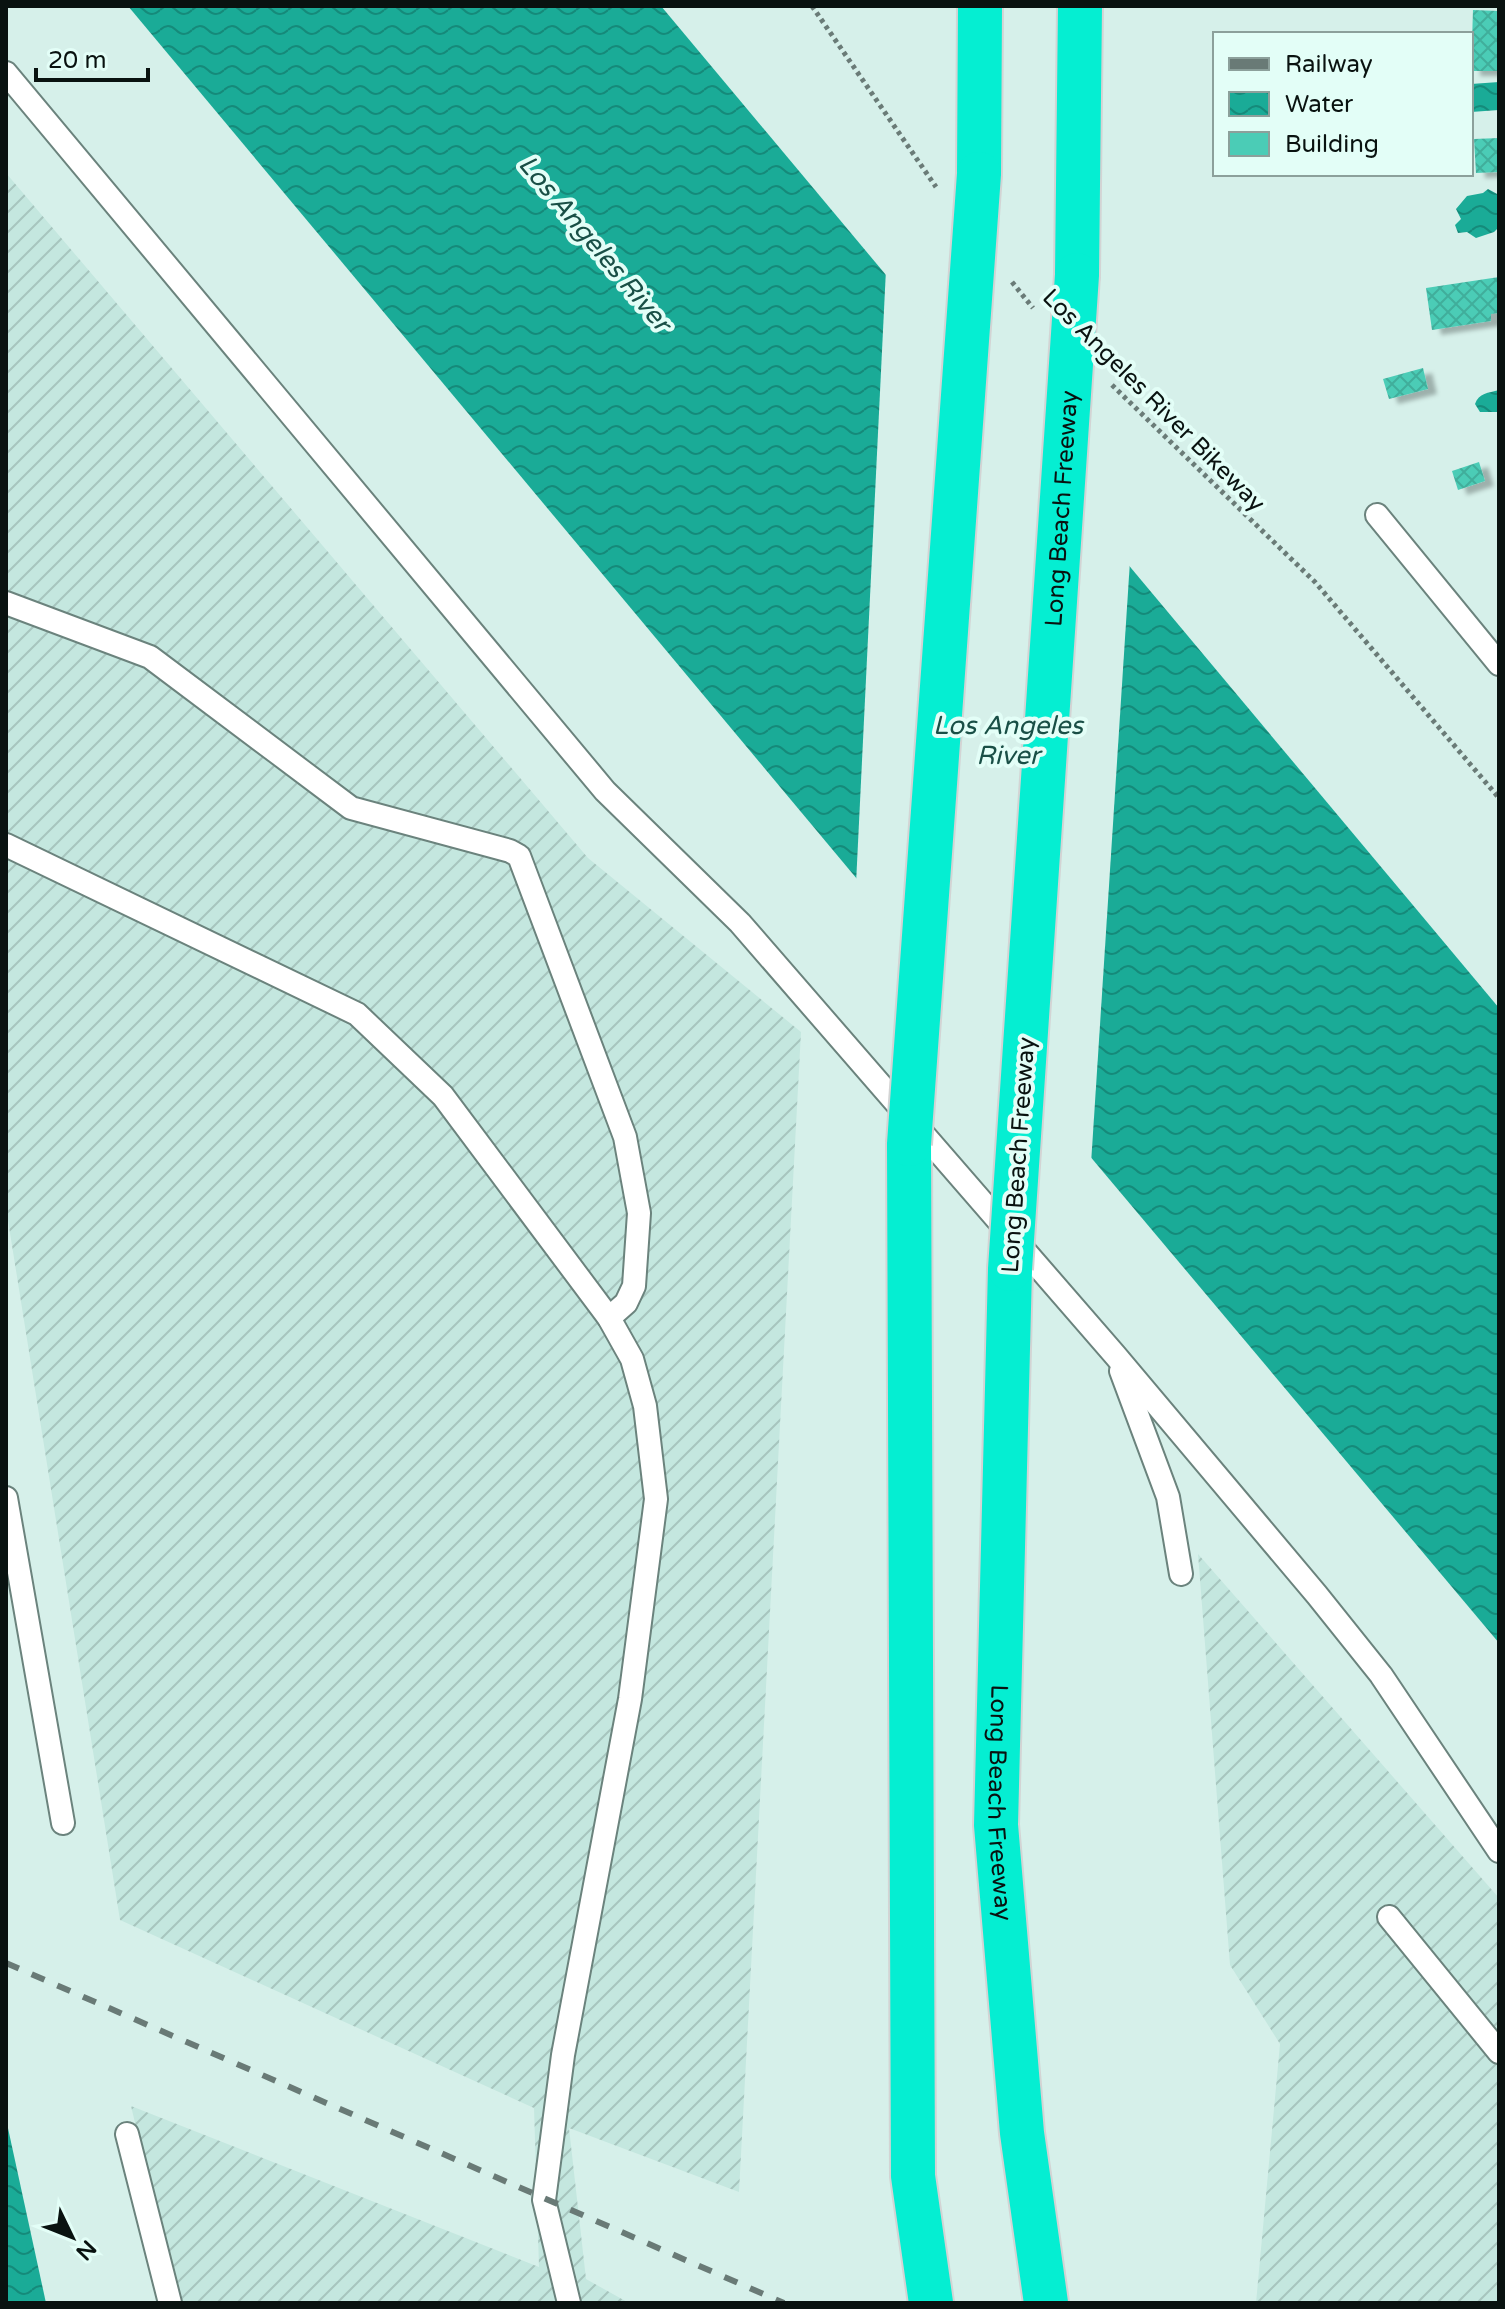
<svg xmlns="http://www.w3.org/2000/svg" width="1505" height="2309" viewBox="0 0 1505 2309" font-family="'Varela Round',sans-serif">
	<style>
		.industrial { fill: url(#industrial-furrows) }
		.water { fill: url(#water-waves) }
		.pier { fill: #d6f0ea }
		.building { fill: url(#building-cross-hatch); filter: url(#shadow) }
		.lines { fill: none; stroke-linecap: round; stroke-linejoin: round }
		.lane-casing { stroke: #6b837d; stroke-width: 26 }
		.highway-casing { stroke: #d3d4d4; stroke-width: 48 }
		.path { stroke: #6a7b77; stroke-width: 5; stroke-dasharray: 4 4; stroke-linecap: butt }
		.lane { stroke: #fff; stroke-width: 22 }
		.highway { stroke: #05eed2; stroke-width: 44 }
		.rail { stroke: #697a76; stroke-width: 6; stroke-dasharray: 14 14; stroke-linecap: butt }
		.highway-bridge-casing { stroke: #d3d4d4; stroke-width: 48; stroke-linecap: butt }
		.highway-bridge { stroke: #05eed2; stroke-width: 44 }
		.labels { text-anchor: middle; stroke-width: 8; stroke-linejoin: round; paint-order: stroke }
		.street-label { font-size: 24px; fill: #091210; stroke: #e3fef7 }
		.water-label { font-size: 26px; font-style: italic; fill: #194f46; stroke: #e3fef7 }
	</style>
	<defs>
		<pattern id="industrial-furrows" width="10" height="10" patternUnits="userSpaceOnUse" patternTransform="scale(2)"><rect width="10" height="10" fill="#c4e7df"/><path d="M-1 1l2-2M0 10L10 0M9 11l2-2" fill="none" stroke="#a7c5be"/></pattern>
		<pattern id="water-waves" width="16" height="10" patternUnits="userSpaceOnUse" patternTransform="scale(2)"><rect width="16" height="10" fill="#1aab97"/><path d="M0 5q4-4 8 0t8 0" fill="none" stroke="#158a7a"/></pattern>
		<pattern id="building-cross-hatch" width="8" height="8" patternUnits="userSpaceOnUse" patternTransform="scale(2)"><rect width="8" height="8" fill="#4bccb6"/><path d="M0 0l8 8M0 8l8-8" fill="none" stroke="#40ae9b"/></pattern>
		<filter id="shadow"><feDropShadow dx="9" dy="5" stdDeviation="2" flood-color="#0004"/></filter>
	</defs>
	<rect width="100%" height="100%" fill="#d6f0ea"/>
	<g class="industrial">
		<polygon points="6,173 588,858 801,1032 739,2192 569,2128 586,2279 629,2303 178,2303 131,2106 539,2267 534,2108 120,1920 6,1208"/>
		<polygon points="1198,1554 1499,1898 1499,2303 1256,2303 1280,2044 1230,1965"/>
	</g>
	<g class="water">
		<polygon points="128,6 661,6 1499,1008 1499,1643 847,867"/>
		<polygon points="1499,82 1499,110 1471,112 1471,84"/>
		<polygon points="1488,189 1499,195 1499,227 1494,232 1476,238 1467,232 1458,233 1455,225 1461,219 1456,209 1467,196 1483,193"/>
		<path d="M1499 390V412H1480L1475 404C1479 393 1488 393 1499 390Z"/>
		<polygon points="6,2119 46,2303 6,2303"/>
	</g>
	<polygon class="pier" points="886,269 1130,561 1091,1164 856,884"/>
	<g class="building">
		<polygon points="1473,10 1499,11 1499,71 1471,71"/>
		<polygon points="1499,138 1499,172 1476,173 1474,139"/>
		<polygon points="1499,277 1499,313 1491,314 1491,321 1432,330 1426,288"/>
		<polygon points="1423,368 1428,389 1389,399 1383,379"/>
		<polygon points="1479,462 1485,481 1458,490 1452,471"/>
	</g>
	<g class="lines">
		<g class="lane-casing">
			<g id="lane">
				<polyline points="6,73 605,791 740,923 1115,1355 1317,1595 1381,1675 1499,1851"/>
				<polyline points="1377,515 1499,664"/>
				<polyline points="6,603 150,657 351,808 510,851 519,856 625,1137 639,1213 634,1286 626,1303 609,1318"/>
				<polyline points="6,845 357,1014 443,1096 609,1318 632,1359 645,1406 656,1499 630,1699 563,2055 544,2200 569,2303"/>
				<polyline points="1121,1371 1168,1497 1181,1574"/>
				<polyline points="6,1498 63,1823"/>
				<polyline points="1389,1917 1499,2052"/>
				<polyline points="127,2134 170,2303"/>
			</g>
		</g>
		<g class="highway-casing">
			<g id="highway">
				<polyline points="979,174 980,6"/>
				<polyline points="1077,275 1080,6"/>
				<polyline points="909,1144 913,2176 931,2303"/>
				<path id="s1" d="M1010 1269 996 1825 1022 2133 1046 2303"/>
			</g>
		</g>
		<g class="path">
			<polyline points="812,6 936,187"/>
			<polyline points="1012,282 1033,308"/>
			<polyline points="1112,385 1315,582 1499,798"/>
		</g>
		<use href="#lane" class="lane"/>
		<use href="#highway" class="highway"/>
		<polyline class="rail" points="6,1963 784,2303"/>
		<g class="highway-bridge-casing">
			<g id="highway-bridge">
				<polyline points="909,1144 979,174"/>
				<path id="s2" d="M1010 1269 1077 275"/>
			</g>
		</g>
		<use href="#highway-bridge" class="highway-bridge"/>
	</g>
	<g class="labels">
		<g class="street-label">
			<text transform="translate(1154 400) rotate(45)" y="8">Los Angeles River Bikeway</text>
			<text dy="8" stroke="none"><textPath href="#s2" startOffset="762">Long Beach Freeway</textPath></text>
			<text transform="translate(1018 1155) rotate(-86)" y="8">Long Beach Freeway</text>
			<text dy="8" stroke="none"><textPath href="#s1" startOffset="534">Long Beach Freeway</textPath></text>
		</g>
		<g class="water-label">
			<text transform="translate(595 243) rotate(50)" y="9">Los Angeles River</text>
			<text x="1008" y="734">Los Angeles<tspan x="1008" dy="30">River</tspan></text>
		</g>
	</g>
	<rect width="1505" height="2309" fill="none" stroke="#091210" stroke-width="16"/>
	<rect x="1213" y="32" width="260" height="144" fill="#e3fef7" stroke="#8ca09b" stroke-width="2"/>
	<rect x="1229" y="58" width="40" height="12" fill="#697a76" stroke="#8ca09b" stroke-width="2"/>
	<text x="1285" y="72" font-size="24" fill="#091210">Railway</text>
	<rect x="1229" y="92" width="40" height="24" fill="url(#water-waves)" stroke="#8ca09b" stroke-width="2"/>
	<text x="1285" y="112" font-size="24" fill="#091210">Water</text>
	<rect x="1229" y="132" width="40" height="24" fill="#4bccb6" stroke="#8ca09b" stroke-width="2"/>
	<text x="1285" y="152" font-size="24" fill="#091210">Building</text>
	<g transform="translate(72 2237) rotate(133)" stroke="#e3fef7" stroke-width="6" paint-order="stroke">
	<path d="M0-6L14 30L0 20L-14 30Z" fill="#091210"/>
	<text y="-12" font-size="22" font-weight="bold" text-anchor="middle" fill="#091210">N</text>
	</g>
	<path d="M36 68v12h112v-12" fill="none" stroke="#091210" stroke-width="4"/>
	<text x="48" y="68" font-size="24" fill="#091210" stroke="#e3fef7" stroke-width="6" paint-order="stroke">20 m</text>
</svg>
